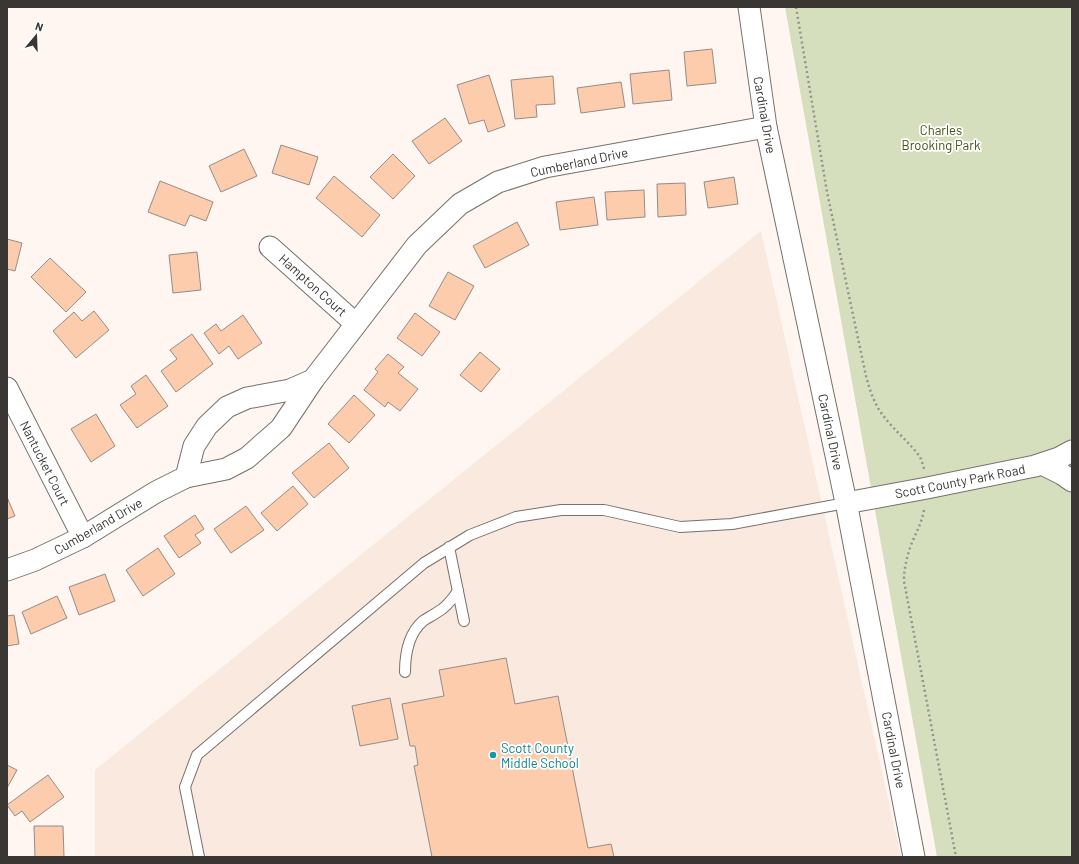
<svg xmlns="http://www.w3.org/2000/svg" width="1079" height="864" viewBox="0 0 1079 864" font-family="Barlow,sans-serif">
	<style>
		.built { fill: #f9e9df }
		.green { fill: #d6dfbd }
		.building { fill: #fdccac; stroke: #948c87 }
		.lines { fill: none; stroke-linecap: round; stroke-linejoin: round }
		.lane-casing { stroke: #77706b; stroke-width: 12 }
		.street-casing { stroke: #77706b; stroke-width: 23 }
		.path { stroke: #97918d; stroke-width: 2.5; stroke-dasharray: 2 3; stroke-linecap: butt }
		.lane { stroke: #fff; stroke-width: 10 }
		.street { stroke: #fff; stroke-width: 21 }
		.culture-dot { fill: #0f9aa8; stroke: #fff; stroke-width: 1.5 }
		.labels { text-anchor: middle; stroke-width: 3.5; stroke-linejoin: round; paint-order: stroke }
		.street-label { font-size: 13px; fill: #393633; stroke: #fff }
		.park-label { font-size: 13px; fill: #465119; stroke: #fff }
		.culture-label { font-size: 13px; fill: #0d838f; stroke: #fff; text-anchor: start }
	</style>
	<rect width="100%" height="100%" fill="#fff6f1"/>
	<polygon class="built" points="761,231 901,857 95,857 95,770"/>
	<polygon class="green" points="785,7 1072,7 1072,857 937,857"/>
	<g class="building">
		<polygon points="712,49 716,83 687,86 684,52"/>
		<polygon points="669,70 672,100 633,104 630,74"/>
		<polygon points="489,75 505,126 488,132 484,120 469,124 457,85"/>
		<polygon points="553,76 555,104 536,105 537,117 515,119 511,80"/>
		<polygon points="621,82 625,107 581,113 577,88"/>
		<polygon points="445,118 462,141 429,164 412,141"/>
		<polygon points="281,145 318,157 309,185 272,173"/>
		<polygon points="244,149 257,176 221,192 209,166"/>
		<polygon points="393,154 415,176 393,199 370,177"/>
		<polygon points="334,176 380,215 362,237 316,198"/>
		<polygon points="734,177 738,204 708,208 704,182"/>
		<polygon points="160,181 213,202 206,221 190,215 185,226 148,212"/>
		<polygon points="685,183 686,215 658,217 657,184"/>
		<polygon points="644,190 645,217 607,220 605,192"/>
		<polygon points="594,197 598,225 560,230 556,202"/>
		<polygon points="517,222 529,245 485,268 473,246"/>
		<polygon points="7,239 22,243 15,271 7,269"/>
		<polygon points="197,252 201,290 173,293 169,255"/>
		<polygon points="50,258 86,292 66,312 31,277"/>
		<polygon points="448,272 474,286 455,320 429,306"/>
		<polygon points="94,311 109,330 76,358 53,331 74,312 82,321"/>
		<polygon points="415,313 440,332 422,356 397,338"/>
		<polygon points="243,315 262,343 238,359 229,346 219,354 204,333 216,324 221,331"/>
		<polygon points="192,334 213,364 176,392 161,371 177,359 170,350"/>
		<polygon points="480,352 500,369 481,392 460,375"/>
		<polygon points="388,354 404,367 398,373 418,389 400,411 388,402 385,407 364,390 378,372 375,369"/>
		<polygon points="146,375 168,406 137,428 120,405 136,394 131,386"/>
		<polygon points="354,395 375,415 349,443 328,424"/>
		<polygon points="96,414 115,446 91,462 71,429"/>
		<polygon points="329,443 349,468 314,498 292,473"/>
		<polygon points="293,486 308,504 277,531 261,513"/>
		<polygon points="7,497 15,516 7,519"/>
		<polygon points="246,506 264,530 231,553 214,529"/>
		<polygon points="195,515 204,529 195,535 201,543 179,558 164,536"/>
		<polygon points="158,548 175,574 143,596 126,570"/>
		<polygon points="105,574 115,601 79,615 69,587"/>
		<polygon points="57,596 67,618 31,634 22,612"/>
		<polygon points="14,615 19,644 7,646 7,616"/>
		<polygon points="506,658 515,704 558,696 588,848 611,844 614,857 432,857 414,766 418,765 415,746 410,746 402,704 444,696 439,670"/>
		<polygon points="390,698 398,739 360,746 352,706"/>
		<polygon points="7,765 17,770 7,788"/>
		<polygon points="48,775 64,797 30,822 22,811 15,816 7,805"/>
		<polygon points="34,826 63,826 64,857 35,857"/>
	</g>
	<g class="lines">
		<g class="lane-casing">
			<g id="lane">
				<polyline points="449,547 464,621"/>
				<path d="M405 672C405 654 408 634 423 621 427 618 432 616 436 613 446 608 452 600 458 591"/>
				<polyline points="199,857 185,787 197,755 424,563 470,535 516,517 561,510 604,510 680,527 732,524 846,503"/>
			</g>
		</g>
		<g class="street-casing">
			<g id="street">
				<polyline points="749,7 766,127 847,507 914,857"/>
				<polyline points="270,247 356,324"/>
				<polyline points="7,388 83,537"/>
				<polyline points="1042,464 1062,474 1072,481"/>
				<polyline points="186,477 194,446 207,426 227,407 247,398 290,390 313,380"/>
				<polyline points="846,503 927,488 1035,466 1059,458 1072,451"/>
				<polyline points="7,570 35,560 83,537 156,492 186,477 226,469 247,458 281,428 313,380 417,245 460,204 498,182 545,167 766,127"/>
			</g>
		</g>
		<g class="path">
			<path d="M796 7 827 192 866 376C870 391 875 406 885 418 896 432 910 443 920 457 922 461 923 465 924 469"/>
			<path d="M924 510C922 522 916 533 911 545 907 557 904 568 904 581L956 857"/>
		</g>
		<use href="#lane" class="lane"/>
		<use href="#street" class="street"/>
	</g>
	<circle class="culture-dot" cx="493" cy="755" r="4"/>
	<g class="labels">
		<g class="street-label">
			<text transform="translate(765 115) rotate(80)" y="5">Cardinal Drive</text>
			<text transform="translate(579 162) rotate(-12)" y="5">Cumberland Drive</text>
			<text transform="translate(313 285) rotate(42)" y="5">Hampton Court</text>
			<text transform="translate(831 432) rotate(78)" y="5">Cardinal Drive</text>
			<text transform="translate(45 463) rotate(63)" y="5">Nantucket Court</text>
			<text transform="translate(960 481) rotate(-11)" y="5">Scott County Park Road</text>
			<text transform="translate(98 526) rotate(-30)" y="5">Cumberland Drive</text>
			<text transform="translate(894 750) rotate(79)" y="5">Cardinal Drive</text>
		</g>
		<g class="park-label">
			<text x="941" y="135">Charles<tspan x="941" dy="15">Brooking Park</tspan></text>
		</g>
		<g class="culture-label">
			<text x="501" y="753">Scott County<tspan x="501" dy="15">Middle School</tspan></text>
		</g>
	</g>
	<rect width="1079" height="864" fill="none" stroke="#393633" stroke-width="16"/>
	<g transform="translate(36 36) rotate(19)" stroke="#ffffff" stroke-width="3" paint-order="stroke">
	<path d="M0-3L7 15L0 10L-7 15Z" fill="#393633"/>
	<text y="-6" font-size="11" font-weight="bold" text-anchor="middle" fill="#393633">N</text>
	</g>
</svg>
